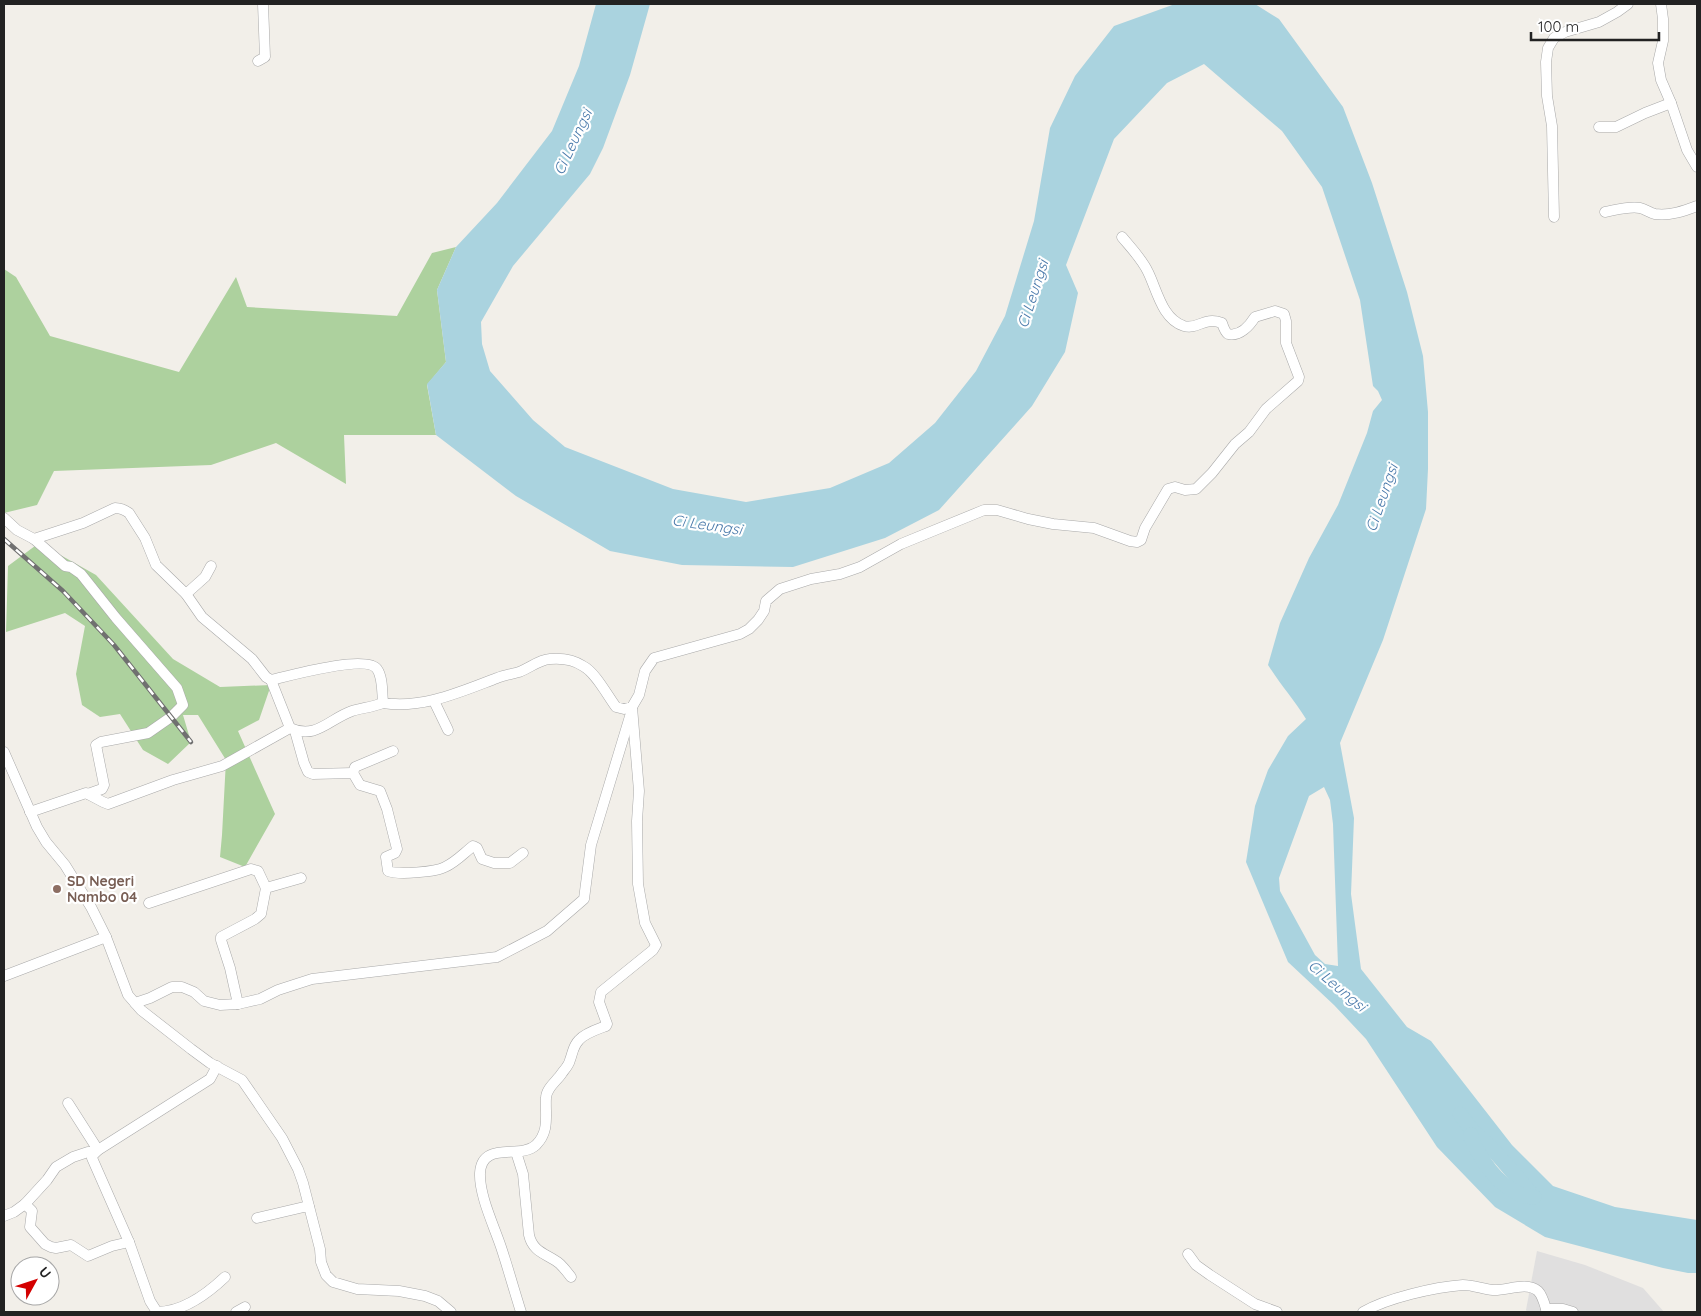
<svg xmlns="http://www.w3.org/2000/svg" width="1701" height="1316" viewBox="0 0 1701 1316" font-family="Quicksand,sans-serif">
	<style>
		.residential { fill: #e0dfdf }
		.forest { fill: #add19e }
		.water { fill: #aad3df; fill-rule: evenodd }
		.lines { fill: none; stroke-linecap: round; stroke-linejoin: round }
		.river { stroke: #aad3df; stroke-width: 15 }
		.minor-casing { stroke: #a9a9a9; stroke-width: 11 }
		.minor { stroke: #fff; stroke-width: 10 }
		.rail-casing { stroke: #707070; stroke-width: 4.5 }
		.rail { stroke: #fff; stroke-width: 2.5; stroke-dasharray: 8; stroke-linecap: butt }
		.education-dot { fill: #8d6e63; stroke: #fff; stroke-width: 2 }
		.labels { text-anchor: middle; stroke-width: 4.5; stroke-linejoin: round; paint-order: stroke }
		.education-label { font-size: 14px; font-weight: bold; fill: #785e54; stroke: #fff; text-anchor: start }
		.water-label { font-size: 15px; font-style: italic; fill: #4a7aab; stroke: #fff }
	</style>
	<rect width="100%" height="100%" fill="#f2efe9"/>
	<polygon class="residential" points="1537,1251 1585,1265 1643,1288 1664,1312 1527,1312 1526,1310"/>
	<g class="forest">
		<polygon points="456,247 437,290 446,362 427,385 436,435 344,435 346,484 276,443 211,465 54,471 37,505 4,513 4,269 16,277 50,336 179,372 236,277 247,307 397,316 432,253"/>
		<polygon points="39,543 96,575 173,659 220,687 271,685 259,720 238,731 275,814 245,867 220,857 222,835 226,760 198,715 183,715 191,742 168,764 143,750 120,714 100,717 82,705 76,674 85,626 65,613 6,632 8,566"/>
	</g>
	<path class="water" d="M596 4H650L630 75 603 148 590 174 513 266 481 322 482 344 490 371 533 420 565 447 673 489 746 502 830 488 889 463 935 423 976 371 1005 316 1034 221 1050 128 1075 76 1114 26 1175 4H1255L1279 19 1343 107 1372 183 1407 292 1423 356 1428 412V469L1426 509 1383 640 1340 743 1354 818 1351 894 1361 969 1407 1027 1431 1041 1512 1145 1553 1186 1615 1207 1697 1220V1273H1688L1663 1268 1545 1237 1495 1207 1437 1147 1366 1039 1334 1005 1288 962 1246 862 1255 806 1268 770 1288 736 1306 719C1294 700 1280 684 1268 665L1280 623 1309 558 1338 505 1367 433 1373 411 1382 400 1378 391 1373 386 1360 300 1322 187 1282 131 1204 64 1167 83 1114 139 1066 265 1078 293 1065 352 1032 406 939 510 885 538 793 567 682 565 610 551 516 496 436 435 427 384 446 362 437 290 456 247 497 203 552 131 579 66ZM1324 787 1330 800 1333 824 1338 966 1325 964 1315 955 1280 891 1279 878 1309 796ZM1472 1131 1496 1153 1533 1197C1529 1196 1524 1196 1521 1194 1502 1188 1467 1151 1472 1131Z"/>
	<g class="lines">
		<g class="river">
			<polyline points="1460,1114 1472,1130 1496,1153 1534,1197"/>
			<path d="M1471 1135V1138C1482 1161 1495 1182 1519 1194 1523 1196 1529 1196 1534 1197"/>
		</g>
		<g class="minor-casing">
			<g id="minor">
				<polyline points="1661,4 1663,19 1663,41 1658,63 1661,80 1671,103 1687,150 1697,167"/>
				<polyline points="258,61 265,57 263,4"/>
				<polyline points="1599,127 1616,127 1645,113 1671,103"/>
				<path d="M1605 212C1616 210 1629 206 1640 208 1645 209 1650 213 1655 214 1670 216 1684 211 1697 206"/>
				<polyline points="1554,217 1552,126 1547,96 1546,62 1548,48 1554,38 1565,32 1599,22 1617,12 1628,4"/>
				<path d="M4 518 17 530 34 539 83 523 115 508C121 508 125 510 129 513L145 538 156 565 186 594 202 617 252 659 266 677 271 680C288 676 367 654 377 669 383 677 382 693 383 703 423 709 460 692 497 678 504 675 511 674 519 672 530 668 538 660 550 659 561 658 574 660 583 666 596 673 607 695 616 707L624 709 632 707 639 695 645 671 654 658 740 634 749 629 758 620 764 611 766 601 780 589 811 579 840 574 860 567 901 544 984 510H997L1028 519 1053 524 1094 528 1130 541 1137 542 1141 540 1145 528 1168 489 1175 487 1185 490 1196 489 1212 473 1235 444 1249 432 1266 409 1298 381 1299 377 1286 343V321L1284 314 1275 311 1255 317C1250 325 1240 337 1228 334 1225 332 1223 326 1222 323 1204 316 1198 330 1184 326 1162 319 1157 290 1148 272 1142 259 1131 248 1122 237"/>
				<polyline points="34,539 65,566 71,567 81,574 116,618 177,688 183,705 171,717 148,733 101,742 96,745 104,785 102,789 88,794"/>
				<polyline points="186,594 205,577 211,566"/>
				<polyline points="271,680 290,728"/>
				<polyline points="434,701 448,730"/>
				<path d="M295 731 304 763 308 772 313 774 353 773 360 785 380 791 387 809 397 849 395 853 386 857 388 871C398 875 436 872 445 867 456 862 464 853 473 846L477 848 482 859 494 863H510L523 853"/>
				<polyline points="4,752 37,827 46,842 65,865 91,907 106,937 128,995 141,1010 191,1049 210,1063 242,1080 282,1138 298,1169 303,1183 320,1249 321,1262 326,1275 333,1282 357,1289 399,1291 425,1296 438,1301 451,1312"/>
				<polyline points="353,773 355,767 393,751"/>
				<path d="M30 812 86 793 103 802 108 804 173 780 222 766 290 728C316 740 329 719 352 711 362 708 373 707 383 703"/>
				<polyline points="149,903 251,869 258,871 266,888"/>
				<polyline points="4,976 106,937"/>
				<polyline points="135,1003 150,998 172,987 182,987 194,992 204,1001 220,1005 238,1004 260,999 278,990 312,979 497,957 547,931 584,899 591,845 631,713"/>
				<polyline points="238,1004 230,968 221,940 221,937 255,919 261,914 266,888 301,878"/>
				<path d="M217 1066 210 1079 98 1150 93 1155 92 1158 129 1242 150 1301 157 1312C183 1312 206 1295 225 1277"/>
				<polyline points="68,1103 98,1150"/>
				<path d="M516 1152 523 1174 529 1235C533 1253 548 1254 560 1264 564 1268 568 1273 571 1277"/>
				<polyline points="25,1204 47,1180 56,1167 73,1157 88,1152 95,1152"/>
				<polyline points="4,1216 14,1212 25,1204 32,1211 30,1227 45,1244 51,1247 56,1248 71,1245 88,1256 112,1246 129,1242"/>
				<polyline points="257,1218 304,1207 309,1207"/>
				<polyline points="1188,1254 1196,1265 1210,1275 1255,1304 1277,1312"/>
				<polyline points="1546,1309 1563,1309 1573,1312"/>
				<polyline points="236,1312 245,1307"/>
				<path d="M521 1312C514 1290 508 1268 501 1247 494 1226 479 1195 480 1173 482 1140 520 1160 536 1145 550 1131 545 1115 546 1098 546 1088 557 1081 562 1073 565 1069 569 1065 570 1060 573 1052 573 1046 579 1040 585 1033 598 1029 606 1026L607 1024 599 1002 601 992 653 950 656 945 645 923 638 884 637 821 639 791 632 707"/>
				<path d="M1363 1312C1387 1298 1435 1287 1463 1285 1473 1285 1483 1289 1493 1290 1507 1291 1526 1281 1538 1291 1543 1296 1545 1306 1547 1312"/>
			</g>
		</g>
		<use href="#minor" class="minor"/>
		<g class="rail-casing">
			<polyline id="rail" points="4,539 63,591 114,645 191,742"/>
		</g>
		<use href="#rail" class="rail"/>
	</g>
	<circle class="education-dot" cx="57" cy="889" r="5"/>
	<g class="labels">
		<g class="education-label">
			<text x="67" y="886">SD Negeri<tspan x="67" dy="16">Nambo 04</tspan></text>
		</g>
		<g class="water-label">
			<text transform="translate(573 142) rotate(-65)" y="5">Ci Leungsi</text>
			<text transform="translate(1033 294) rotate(-72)" y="5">Ci Leungsi</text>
			<text transform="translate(1382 498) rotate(-71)" y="5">Ci Leungsi</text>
			<text transform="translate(707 525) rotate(8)" y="5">Ci Leungsi</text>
			<text transform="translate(1337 986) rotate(40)" y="5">Ci Leungsi</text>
		</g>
	</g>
	<rect width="1701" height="1316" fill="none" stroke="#222222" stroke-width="10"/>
	<g transform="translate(35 1281) rotate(50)"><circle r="24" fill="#ffffff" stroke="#a7a7a7"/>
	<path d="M0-4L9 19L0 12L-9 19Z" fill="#d40000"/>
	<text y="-8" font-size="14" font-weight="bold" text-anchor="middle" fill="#222222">U</text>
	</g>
	<path d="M1531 32v8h128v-8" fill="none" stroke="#222222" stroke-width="2.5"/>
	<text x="1538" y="32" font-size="15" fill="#222222" stroke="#ffffff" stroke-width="4" paint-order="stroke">100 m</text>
</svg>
